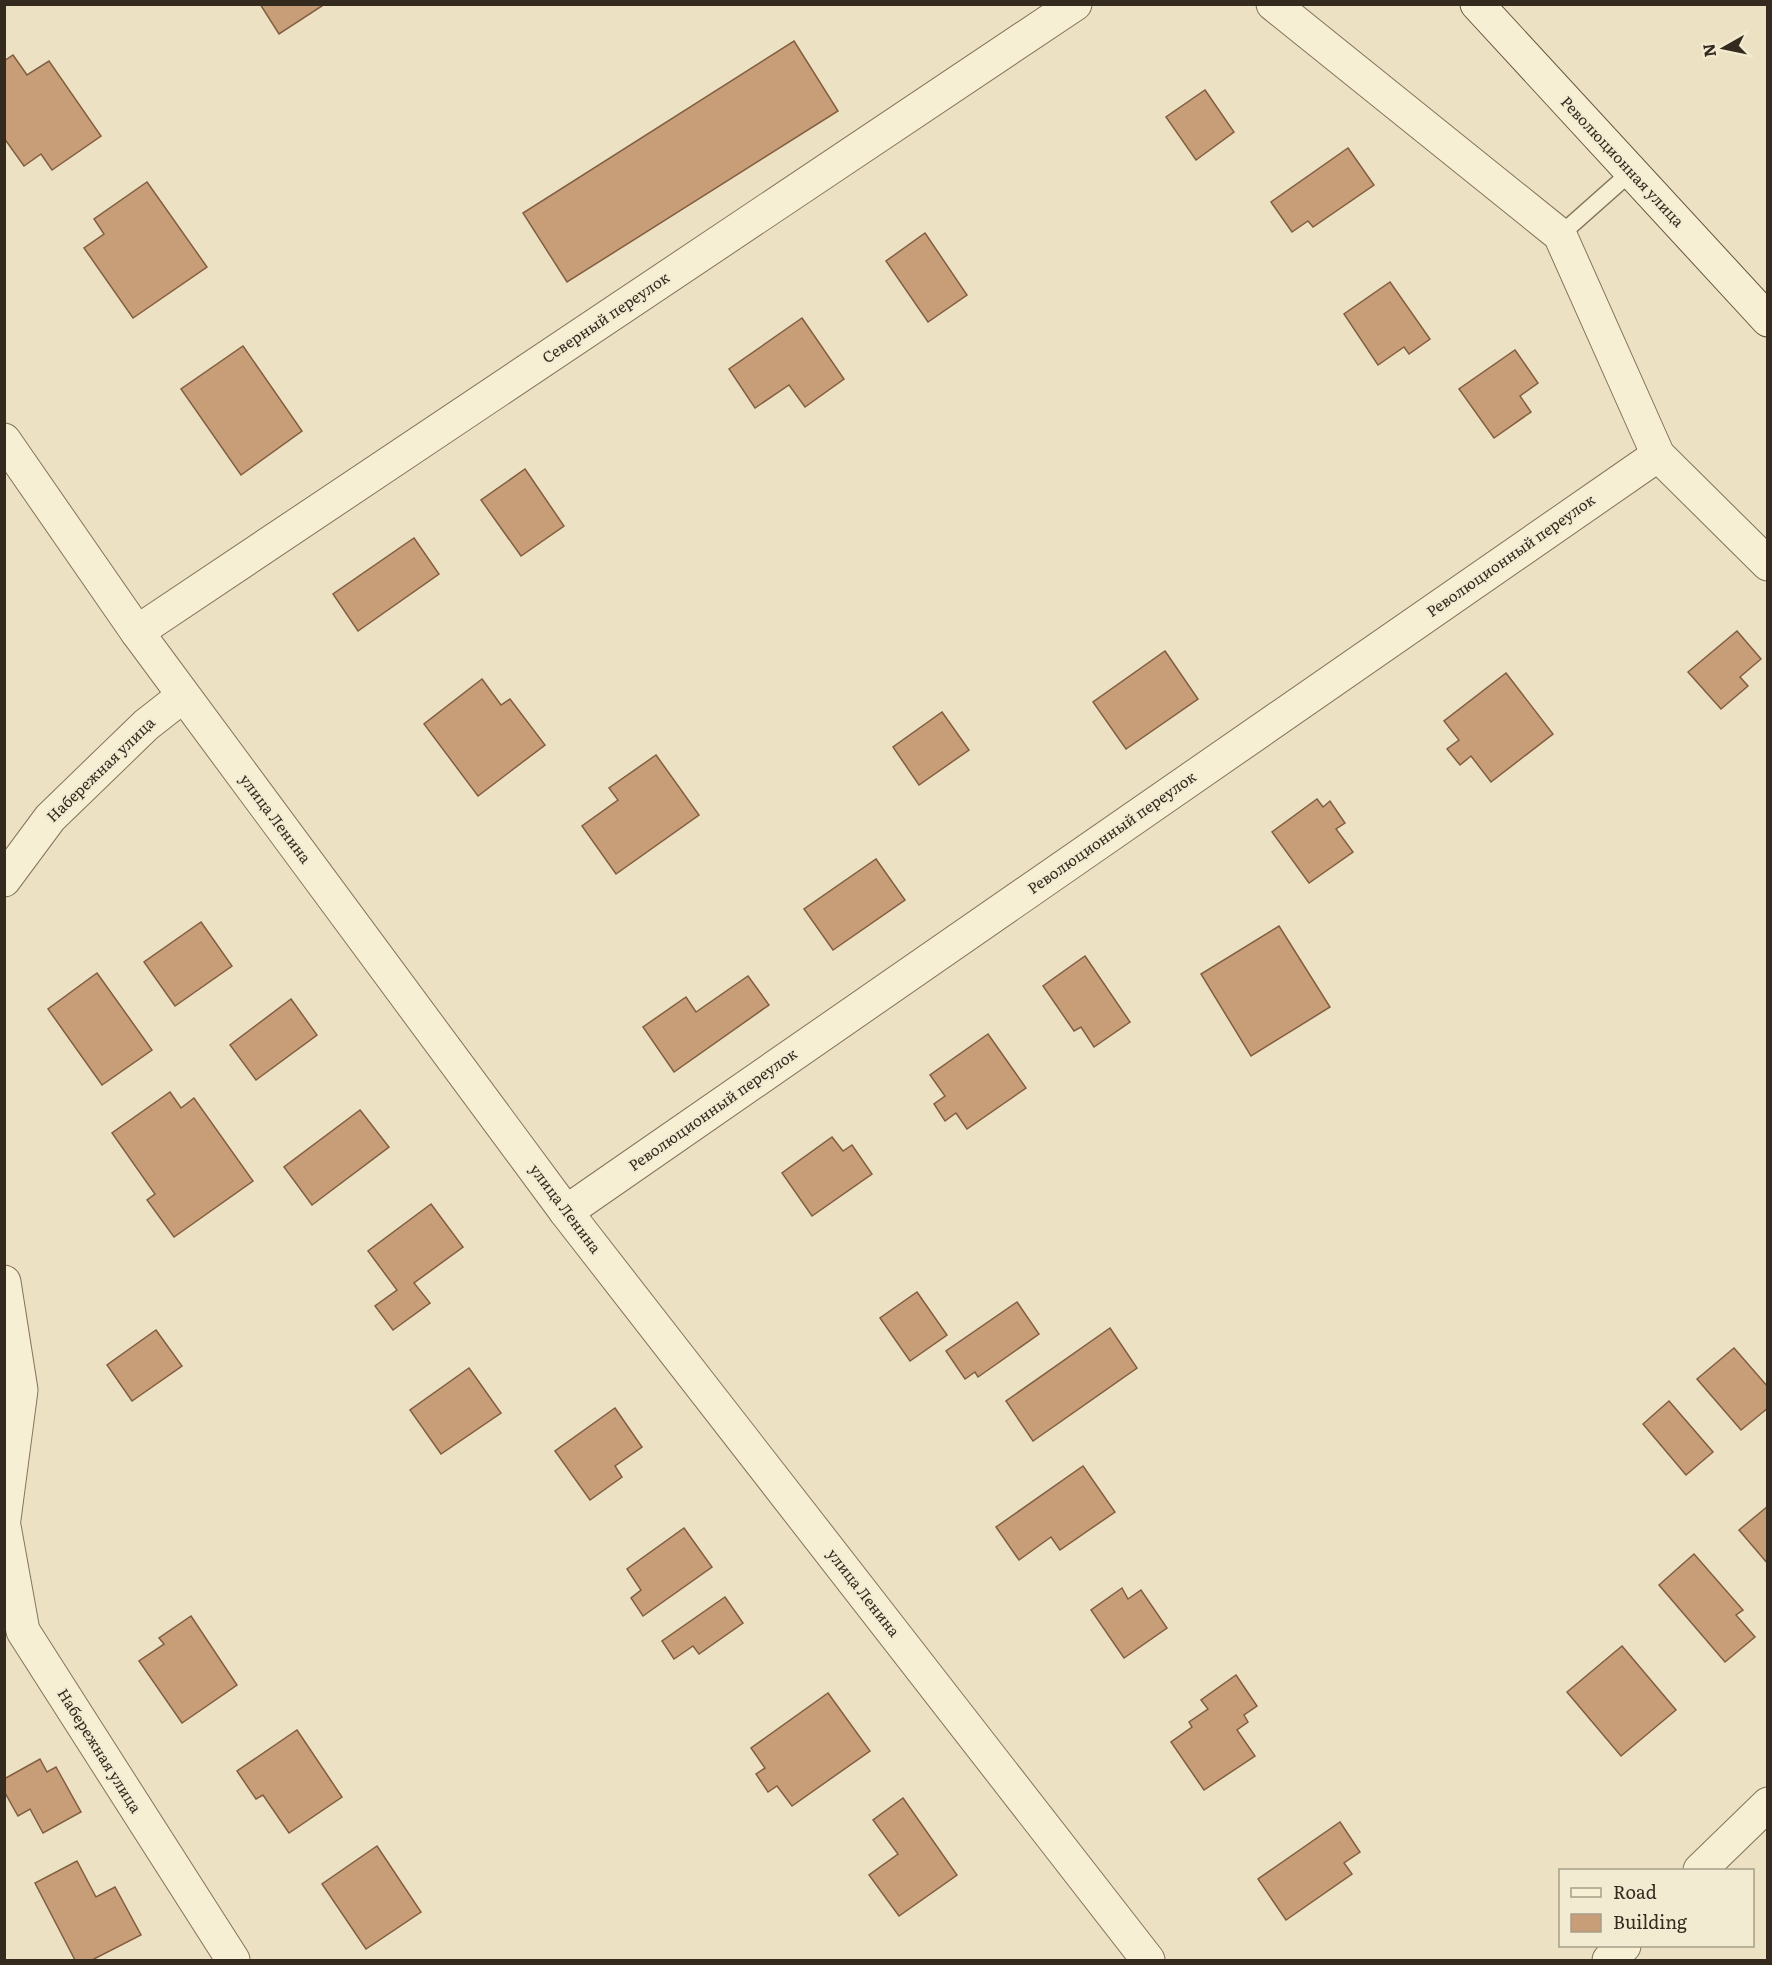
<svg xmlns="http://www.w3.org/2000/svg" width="1772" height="1965" viewBox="0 0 1772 1965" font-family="Literata,serif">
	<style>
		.building { fill: #c89e79; stroke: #825e41; stroke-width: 1.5 }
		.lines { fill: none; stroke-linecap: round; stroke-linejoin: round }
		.lane-casing { stroke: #84735a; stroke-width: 19 }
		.street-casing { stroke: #84735a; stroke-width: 35 }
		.secondary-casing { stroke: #66543d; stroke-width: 35 }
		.lane { stroke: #f7efd4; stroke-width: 16 }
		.street { stroke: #f7efd4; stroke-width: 33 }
		.secondary { stroke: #f7efd4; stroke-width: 33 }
		.labels { text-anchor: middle; stroke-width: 4.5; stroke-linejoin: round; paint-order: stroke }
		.street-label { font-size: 15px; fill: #352a1e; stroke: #f3ebd1 }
	</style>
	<rect width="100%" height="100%" fill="#ece1c2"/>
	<g class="building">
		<polygon points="260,4 325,4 279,34"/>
		<polygon points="794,41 838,111 567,282 523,213"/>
		<polygon points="13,55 27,75 49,61 101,136 52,170 41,154 24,166 4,138 4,61"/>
		<polygon points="1205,90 1234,132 1196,160 1166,117"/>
		<polygon points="1348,148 1374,185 1313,227 1308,221 1292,232 1271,202"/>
		<polygon points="147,182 207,267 133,318 84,248 104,234 94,219"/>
		<polygon points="925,233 967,295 928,322 886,261"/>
		<polygon points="1390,282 1430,339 1409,354 1404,347 1378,365 1344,314"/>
		<polygon points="802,318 844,379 805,407 789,385 755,408 729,369"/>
		<polygon points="243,346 302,431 241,475 181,389"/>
		<polygon points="1515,350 1538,383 1520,396 1531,412 1494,438 1459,389"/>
		<polygon points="525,469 564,526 521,556 481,500"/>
		<polygon points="414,538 439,574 358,631 333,594"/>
		<polygon points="1737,631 1761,659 1740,677 1748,686 1721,709 1688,672"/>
		<polygon points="1165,651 1198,699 1126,749 1093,702"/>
		<polygon points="1506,673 1553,734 1491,782 1471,756 1460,765 1447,749 1459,740 1444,721"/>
		<polygon points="482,679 501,705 510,699 545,745 478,796 424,724"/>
		<polygon points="942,712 969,750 919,785 893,747"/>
		<polygon points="656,755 699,815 616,874 582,826 618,800 609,788"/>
		<polygon points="1317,799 1323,807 1330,801 1345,823 1336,829 1353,852 1309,883 1272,832"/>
		<polygon points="876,859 905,900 833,950 804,909"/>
		<polygon points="201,922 232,966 175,1006 144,962"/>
		<polygon points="1279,926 1330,1007 1251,1056 1201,974"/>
		<polygon points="1085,956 1130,1022 1094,1047 1081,1027 1074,1031 1043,986"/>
		<polygon points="97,973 152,1050 102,1085 48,1009"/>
		<polygon points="748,976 769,1005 674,1072 643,1027 686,997 696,1012"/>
		<polygon points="291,999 317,1035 256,1080 230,1045"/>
		<polygon points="988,1034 1026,1088 967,1129 956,1113 945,1121 934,1104 945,1096 930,1075"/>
		<polygon points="170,1092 181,1108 194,1098 253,1181 174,1237 147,1200 155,1194 112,1133"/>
		<polygon points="360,1110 389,1147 312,1205 284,1167"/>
		<polygon points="832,1137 843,1151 852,1145 872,1174 812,1216 782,1173"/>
		<polygon points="431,1204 463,1247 414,1283 430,1303 393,1330 375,1306 397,1290 368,1251"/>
		<polygon points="917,1292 947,1335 910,1361 880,1318"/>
		<polygon points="1017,1302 1039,1334 978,1377 975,1372 965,1379 946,1351"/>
		<polygon points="1110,1328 1137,1368 1033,1441 1006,1401"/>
		<polygon points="156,1330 182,1366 132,1401 107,1365"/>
		<polygon points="1734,1348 1768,1387 1768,1408 1741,1430 1697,1379"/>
		<polygon points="469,1368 501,1413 441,1454 410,1410"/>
		<polygon points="1669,1401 1713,1452 1686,1475 1643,1424"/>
		<polygon points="615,1408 642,1447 615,1466 622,1477 590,1500 555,1451"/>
		<polygon points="1083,1466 1115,1512 1060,1550 1051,1537 1019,1560 996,1527"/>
		<polygon points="1768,1506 1768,1564 1739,1530"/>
		<polygon points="684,1528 712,1567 643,1616 631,1598 641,1590 627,1569"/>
		<polygon points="1694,1554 1743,1610 1736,1615 1755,1637 1725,1662 1659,1585"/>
		<polygon points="1122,1588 1128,1599 1141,1590 1167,1628 1124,1658 1091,1610"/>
		<polygon points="725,1597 743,1623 699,1654 693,1646 674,1659 662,1641"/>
		<polygon points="191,1616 237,1685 182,1723 139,1661 164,1644 159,1638"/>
		<polygon points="1622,1646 1676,1710 1621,1756 1567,1692"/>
		<polygon points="1236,1675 1257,1706 1244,1715 1248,1722 1237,1730 1255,1756 1204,1790 1171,1742 1192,1727 1189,1722 1208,1709 1201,1700"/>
		<polygon points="828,1693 870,1751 792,1806 777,1786 768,1792 756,1774 765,1768 751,1748"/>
		<polygon points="297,1730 342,1797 289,1833 263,1795 256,1799 237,1771"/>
		<polygon points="40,1759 47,1772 56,1767 81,1812 43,1833 30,1809 18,1816 4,1791 4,1779"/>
		<polygon points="903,1798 957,1875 899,1916 869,1875 898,1854 873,1820"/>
		<polygon points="1340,1822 1360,1852 1344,1863 1352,1874 1286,1920 1258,1879"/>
		<polygon points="377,1846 421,1912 366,1949 322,1884"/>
		<polygon points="77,1861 96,1897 115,1887 141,1935 92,1960 75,1960 35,1883"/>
	</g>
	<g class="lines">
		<g class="lane-casing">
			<polyline id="lane" points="1560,235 1631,172"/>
		</g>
		<g class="street-casing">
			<g id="street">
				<polyline points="1273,4 1560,235 1658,455 1768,564"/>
				<polyline points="4,440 137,632 566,1212 1148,1960"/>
				<polyline points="137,632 1075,4"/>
				<polyline points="4,880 50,818 146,725 183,696"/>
				<polyline points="566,1212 1658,455"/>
				<polyline points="4,1282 21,1390 4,1519"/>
				<polyline points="4,1526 23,1631 233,1960"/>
				<polyline points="1700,1870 1768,1804"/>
				<polyline points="1609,1960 1624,1946"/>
			</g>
		</g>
		<g class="secondary-casing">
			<polyline id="secondary" points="1477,4 1768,320"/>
		</g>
		<use href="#lane" class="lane"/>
		<use href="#street" class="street"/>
		<use href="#secondary" class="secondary"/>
	</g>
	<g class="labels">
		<g class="street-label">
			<text transform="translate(1622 162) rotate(47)" y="5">Революционная улица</text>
			<text transform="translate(606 318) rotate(-34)" y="5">Северный переулок</text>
			<text transform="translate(1511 556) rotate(-35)" y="5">Революционный переулок</text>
			<text transform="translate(101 770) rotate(-44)" y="5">Набережная улица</text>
			<text transform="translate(275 819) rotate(53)" y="5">улица Ленина</text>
			<text transform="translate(1112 833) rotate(-35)" y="5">Революционный переулок</text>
			<text transform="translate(713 1110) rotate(-35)" y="5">Революционный переулок</text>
			<text transform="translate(565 1209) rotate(53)" y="5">улица Ленина</text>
			<text transform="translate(863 1593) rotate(52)" y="5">улица Ленина</text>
			<text transform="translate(99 1751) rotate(58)" y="5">Набережная улица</text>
		</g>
	</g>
	<rect width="1772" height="1965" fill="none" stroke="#352a1e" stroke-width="12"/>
	<rect x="1559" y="1869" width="195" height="78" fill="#f3ebd1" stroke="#a79e89" stroke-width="1.5"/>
	<rect x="1571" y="1888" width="30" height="9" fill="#f7efd4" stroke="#a79e89" stroke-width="1.5"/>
	<text x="1613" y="1899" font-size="18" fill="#352a1e">Road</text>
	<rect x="1571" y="1914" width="30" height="18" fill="#c89e79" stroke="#a79e89" stroke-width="1.5"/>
	<text x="1613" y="1929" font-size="18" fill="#352a1e">Building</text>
	<g transform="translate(1724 48) rotate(261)" stroke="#f3ebd1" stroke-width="4.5" paint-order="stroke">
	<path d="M0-4.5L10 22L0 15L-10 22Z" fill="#352a1e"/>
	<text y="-9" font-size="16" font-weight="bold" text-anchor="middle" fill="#352a1e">N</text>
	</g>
</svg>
